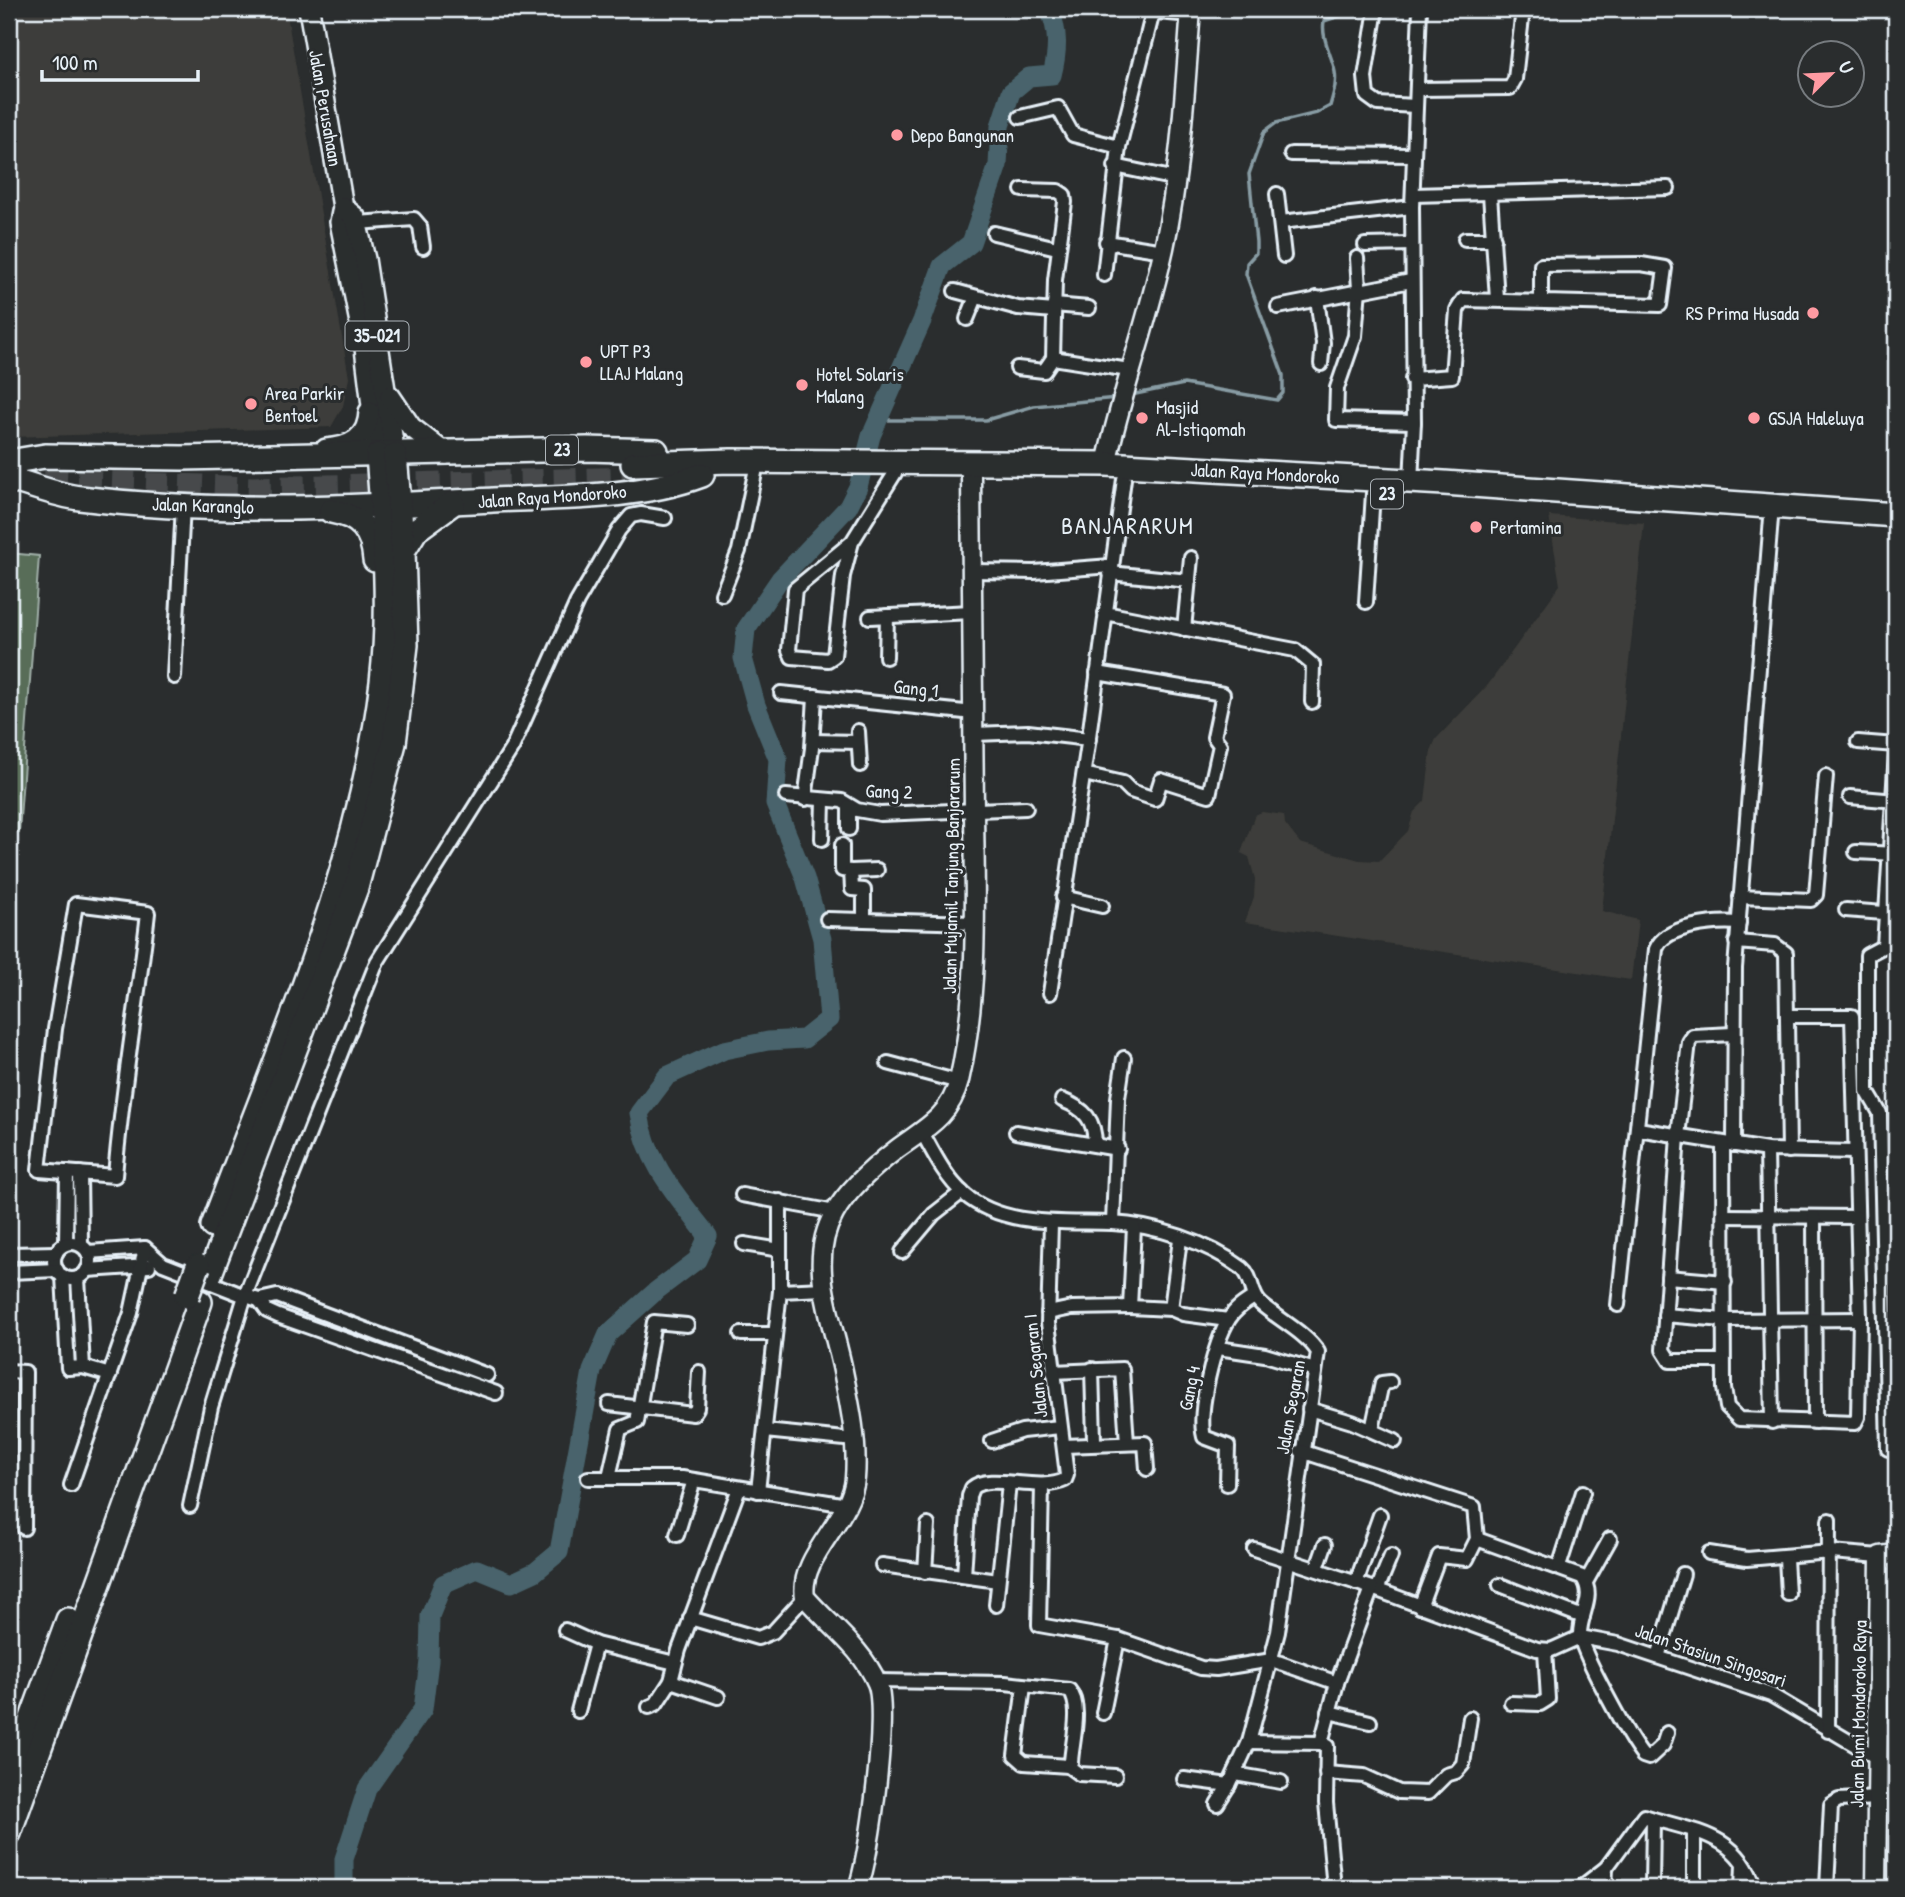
<svg xmlns="http://www.w3.org/2000/svg" width="1905" height="1897" viewBox="0 0 1905 1897" font-family="'Patrick Hand',sans-serif">
	<style>
		.built { fill: #3e3e3a }
		.green { fill: #586d59; stroke: #a0afa8; stroke-width: 2 }
		.lines { fill: none; stroke-linecap: round; stroke-linejoin: round }
		.stream { stroke: #889ca4; stroke-width: 3.5 }
		.river { stroke: #48646c; stroke-width: 19 }
		.highway-tunnel { stroke: #464a4c; stroke-width: 23; stroke-dasharray: 23 11; stroke-linecap: butt }
		.street-casing { stroke: #e8f1f8; stroke-width: 18 }
		.secondary-casing { stroke: #e8f1f8; stroke-width: 23 }
		.primary-casing { stroke: #e8f1f8; stroke-width: 24 }
		.highway-casing { stroke: #e8f1f8; stroke-width: 28 }
		.street { stroke: #2a2d2e; stroke-width: 12 }
		.secondary { stroke: #2a2d2e; stroke-width: 18 }
		.primary { stroke: #2a2d2e; stroke-width: 19 }
		.highway { stroke: #2a2d2e; stroke-width: 23 }
		.highway-bridge-casing { stroke: #e8f1f8; stroke-width: 28; stroke-linecap: butt }
		.highway-bridge { stroke: #2a2d2e; stroke-width: 23 }
		.poi-dot { fill: #ff9aa2; stroke: #2a2d2e; stroke-width: 2.5 }
		.labels { text-anchor: middle; stroke-width: 6; stroke-linejoin: round; paint-order: stroke }
		.shield { fill: #2a2d2e; stroke: #afb6bb; stroke-width: 2 }
		.shield-label { font-size: 18px; font-weight: bold; fill: #e8f1f8 }
		.street-label { font-size: 19px; fill: #e8f1f8; stroke: #2a2d2e }
		.poi-label { font-size: 19px; fill: #e8f1f8; stroke: #2a2d2e; text-anchor: start }
		.quarter-label { font-size: 23px; letter-spacing: 2px; fill: #e8f1f8; stroke: #2a2d2e }
	</style>
	<rect width="100%" height="100%" fill="#2a2d2e"/>
	<filter id="ink" filterUnits="userSpaceOnUse"><feTurbulence type="fractalNoise" baseFrequency=".0143" numOctaves="2"/><feDisplacementMap in="SourceGraphic" scale="14" xChannelSelector="R" yChannelSelector="G"/><feConvolveMatrix kernelMatrix="1 2 1 2 8 2 1 2 1" color-interpolation-filters="sRGB"/></filter>
	<g filter="url(#ink)">
		<g class="built">
			<polygon points="9,9 286,9 349,378 343,406 331,427 9,437"/>
			<polygon points="1549,516 1644,523 1602,911 1638,920 1631,980 1245,922 1254,897 1255,879 1249,857 1241,853 1255,815 1262,812 1284,815 1285,824 1300,843 1359,860 1379,861 1408,831 1414,812 1425,801 1431,751 1436,739 1488,685 1560,585"/>
		</g>
		<polygon class="green" points="9,553 39,556 19,832 9,831"/>
		<g class="lines">
			<g class="stream">
				<path d="M1131 395 1184 384 1277 400 1283 393V375L1246 274 1247 263 1256 253V242L1249 174 1264 132 1276 123 1317 113 1330 106C1333 95 1337 84 1335 72 1332 55 1321 39 1324 21L1361 9"/>
				<polyline points="878,420 986,420 1034,406 1117,398"/>
			</g>
			<path class="river" d="M344 1888V1859L367 1789 423 1709 429 1661 430 1616 443 1584 477 1569 511 1583 535 1572 559 1552 592 1371 608 1334 656 1291 697 1260 708 1236C678 1197 646 1163 639 1113L667 1076 724 1050 768 1041 804 1039 829 1019 822 939 805 878 775 804 778 759 756 705 743 658 746 629 780 579 848 507 858 487 871 436 922 321 942 266 971 243 998 165 1000 126 1011 92 1029 77 1052 75C1058 52 1059 31 1049 9"/>
			<polyline class="highway-tunnel" points="44,480 252,488 636,478"/>
			<g class="street-casing">
				<g id="street">
					<polyline points="1376,9 1365,77 1367,96 1378,104 1416,106"/>
					<polyline points="1417,89 1510,88 1515,79 1523,9"/>
					<polyline points="1020,117 1058,108 1073,135 1119,147"/>
					<polyline points="1291,154 1414,155"/>
					<polyline points="1115,166 1176,179"/>
					<polyline points="1277,194 1284,256"/>
					<polyline points="1490,194 1497,299"/>
					<polyline points="1413,195 1668,188"/>
					<polyline points="1281,222 1412,207"/>
					<polyline points="357,223 414,219 420,226 423,247"/>
					<polyline points="994,233 1057,248"/>
					<polyline points="1465,239 1494,239"/>
					<polyline points="1106,242 1164,251"/>
					<polyline points="1365,245 1412,244"/>
					<polyline points="1357,258 1359,289 1355,336 1337,388 1336,420 1414,422"/>
					<polyline points="1104,275 1119,147 1152,16 1158,12 1191,15"/>
					<polyline points="955,291 1018,308 1054,311"/>
					<polyline points="1317,298 1323,343 1321,364"/>
					<polyline points="1054,305 1089,308"/>
					<polyline points="1278,307 1411,281"/>
					<polyline points="967,319 976,297"/>
					<polyline points="1053,358 1129,370"/>
					<polyline points="1017,368 1044,371 1053,358 1055,280 1065,202 1064,195 1058,191 1022,190"/>
					<polyline points="1412,379 1452,376 1457,310 1463,300 1660,305 1665,268 1641,264 1541,265 1541,302"/>
					<polyline points="1411,481 1414,422 1412,207 1420,9"/>
					<polyline points="852,542 843,576 834,656 828,660 792,657 789,650 795,589 852,542 895,473"/>
					<polyline points="971,571 1034,572 1111,566"/>
					<polyline points="1110,573 1189,581"/>
					<polyline points="722,594 739,551 755,473"/>
					<polyline points="1366,602 1373,493"/>
					<polyline points="1105,613 1295,650 1313,665 1312,702"/>
					<polyline points="870,617 972,612"/>
					<polyline points="1184,629 1191,558"/>
					<polyline points="886,657 887,616"/>
					<polyline points="174,677 183,505"/>
					<polyline points="781,693 974,713"/>
					<polyline points="858,731 860,765"/>
					<polyline points="975,734 1028,732 1089,739"/>
					<polyline points="813,741 858,742"/>
					<polyline points="1858,742 1896,745"/>
					<polyline points="1084,774 1123,783 1131,791 1155,799 1161,780 1209,795 1220,745 1214,737 1223,694 1097,673"/>
					<polyline points="786,796 842,801 857,810 880,814 1026,808"/>
					<polyline points="1850,797 1896,801"/>
					<polyline points="805,799 812,748 815,696"/>
					<polyline points="849,829 849,806"/>
					<polyline points="822,839 823,800"/>
					<polyline points="842,845 842,870 851,871 852,889 864,890 864,918"/>
					<polyline points="1856,852 1896,854"/>
					<polyline points="851,871 877,870"/>
					<polyline points="1063,897 1102,906"/>
					<polyline points="1740,897 1811,900 1816,895 1826,776"/>
					<path d="M76 904 148 913C138 1001 122 1088 115 1176L39 1170 55 1029Z"/>
					<polyline points="1846,910 1896,914"/>
					<polyline points="827,919 975,923"/>
					<polyline points="1736,942 1775,945 1786,953 1789,1151"/>
					<polyline points="1050,993 1088,744 1124,479"/>
					<polyline points="888,1063 959,1082"/>
					<path d="M1062 1100C1085 1109 1095 1120 1095 1145"/>
					<polyline points="1638,1129 1767,1150 1854,1152"/>
					<path d="M922 1132C934 1154 945 1177 964 1194 1004 1228 1064 1221 1112 1223 1155 1225 1207 1242 1242 1268 1253 1277 1250 1294 1261 1304 1278 1319 1306 1333 1318 1352L1278 1632 1249 1742 1229 1785 1184 1779"/>
					<polyline points="1016,1132 1118,1149"/>
					<polyline points="1723,1144 1724,1388 1727,1407 1739,1419 1855,1423 1858,1417 1860,1319 1852,1016 1787,1016"/>
					<polyline points="1734,1145 1735,968 1771,518"/>
					<polyline points="1767,1150 1772,1422"/>
					<polyline points="80,1173 81,1245"/>
					<polyline points="742,1195 835,1212"/>
					<polyline points="1724,1216 1856,1217"/>
					<polyline points="1814,1217 1815,1422"/>
					<polyline points="1113,1223 1118,1098 1124,1058"/>
					<polyline points="66,1243 67,1172"/>
					<circle cx="72" cy="1261" r="18"/>
					<polyline points="744,1244 780,1250"/>
					<polyline points="88,1252 145,1248 163,1264 245,1296 377,962 512,748 577,602 619,530 631,516 641,514 665,518"/>
					<polyline points="902,1252 934,1214 962,1192"/>
					<polyline points="9,1254 56,1253"/>
					<polyline points="87,1270 149,1266"/>
					<polyline points="9,1272 57,1270"/>
					<polyline points="63,1276 68,1368 83,1367 78,1278"/>
					<polyline points="1668,1277 1725,1282"/>
					<polyline points="780,1291 824,1289"/>
					<polyline points="259,1300 267,1311 278,1316 496,1393"/>
					<path d="M1618 1305 1656 949C1665 925 1717 921 1739 923"/>
					<polyline points="1130,1307 1171,1309 1180,1239"/>
					<polyline points="1171,1309 1183,1314 1228,1320"/>
					<polyline points="1048,1313 1072,1308 1130,1307 1134,1227"/>
					<polyline points="1665,1315 1724,1320 1860,1319"/>
					<polyline points="741,1334 774,1334"/>
					<polyline points="1218,1348 1265,1355 1315,1370"/>
					<polyline points="1722,1361 1670,1361 1663,1350 1678,1136 1689,1042 1693,1036 1733,1034"/>
					<polyline points="83,1367 110,1375"/>
					<polyline points="1092,1369 1094,1440"/>
					<polyline points="9,1371 25,1372 24,1528"/>
					<polyline points="1053,1372 1122,1369 1127,1443"/>
					<polyline points="609,1404 693,1414 697,1408 699,1372"/>
					<polyline points="1309,1409 1352,1422 1395,1441"/>
					<polyline points="1372,1430 1382,1383 1390,1382"/>
					<polyline points="765,1431 855,1440"/>
					<polyline points="992,1441 1022,1431 1060,1427"/>
					<polyline points="1064,1446 1145,1443 1147,1469"/>
					<polyline points="1888,1449 1880,1113 1867,1091 1867,955 1884,946 1896,751"/>
					<polyline points="1301,1451 1474,1507 1477,1539 1467,1559 1439,1556 1420,1607"/>
					<polyline points="609,1477 620,1429 637,1422 654,1322 687,1325"/>
					<polyline points="588,1478 682,1478 847,1505"/>
					<path d="M1227 1484 1228 1446 1204 1437C1197 1411 1215 1341 1229 1319 1235 1309 1244 1303 1254 1297"/>
					<polyline points="71,1485 131,1313 145,1248"/>
					<polyline points="1042,1486 1039,1625 1118,1639"/>
					<polyline points="758,1491 780,1291 780,1201"/>
					<polyline points="190,1506 211,1407 245,1296 259,1300 277,1296 487,1375"/>
					<polyline points="677,1535 694,1480"/>
					<path d="M1477 1539 1582 1577C1596 1596 1580 1613 1580 1634 1580 1650 1631 1742 1643 1756L1649 1758 1663 1745 1667 1733"/>
					<polyline points="1254,1549 1372,1588 1537,1649 1551,1650 1580,1637"/>
					<polyline points="1709,1553 1747,1559 1831,1552 1880,1556"/>
					<polyline points="1786,1558 1788,1594"/>
					<polyline points="882,1565 998,1581"/>
					<polyline points="1559,1567 1583,1492"/>
					<polyline points="1317,1568 1325,1545"/>
					<polyline points="925,1572 928,1525"/>
					<path d="M964 1576 969 1496 972 1488C990 1472 1038 1493 1065 1480L1067 1475 1048 1323 1051 1224"/>
					<polyline points="1586,1582 1610,1539"/>
					<polyline points="1356,1583 1380,1515"/>
					<polyline points="1500,1585 1583,1617"/>
					<polyline points="1377,1590 1391,1556"/>
					<polyline points="996,1605 1009,1484"/>
					<polyline points="690,1618 758,1638 773,1632 805,1597"/>
					<polyline points="565,1630 596,1644 675,1663"/>
					<polyline points="1580,1637 1618,1644 1771,1695 1879,1759"/>
					<polyline points="1658,1657 1683,1574"/>
					<polyline points="671,1681 718,1697"/>
					<path d="M876 1681 1005 1683 1069 1690C1083 1706 1072 1742 1071 1762L1068 1766 1024 1763 1015 1755 1024 1686"/>
					<polyline points="1511,1703 1540,1704 1548,1699 1545,1650"/>
					<polyline points="649,1707 656,1704 671,1681 679,1650 739,1488"/>
					<polyline points="578,1711 596,1644"/>
					<polyline points="1329,1712 1370,1722"/>
					<polyline points="1103,1713 1118,1639 1201,1668 1216,1669 1272,1660 1337,1683"/>
					<polyline points="1880,1729 1896,1729"/>
					<polyline points="1828,1731 1829,1520"/>
					<polyline points="1249,1742 1321,1743 1327,1746 1326,1803 1334,1888"/>
					<polyline points="1321,1743 1337,1683 1372,1588"/>
					<polyline points="1068,1766 1079,1774 1115,1776"/>
					<polyline points="1326,1773 1364,1776 1399,1792 1428,1793 1446,1775 1456,1772 1463,1764 1470,1718"/>
					<polyline points="1235,1774 1281,1782"/>
					<polyline points="1217,1804 1229,1785"/>
					<path d="M1580 1888 1606 1868 1644 1816C1693 1832 1737 1832 1755 1888"/>
					<polyline points="1605,1888 1606,1868"/>
					<polyline points="1652,1888 1653,1819"/>
					<polyline points="1694,1888 1694,1832"/>
					<polyline points="1742,1888 1743,1865"/>
					<polyline points="1827,1888 1831,1805 1839,1800 1877,1798"/>
				</g>
			</g>
			<g class="secondary-casing">
				<g id="secondary">
					<path d="M1106 464C1122 391 1148 321 1164 248 1181 169 1185 89 1191 9"/>
					<path d="M858 1888C870 1857 889 1711 877 1683 862 1648 829 1625 805 1597 798 1557 852 1519 855 1478 858 1443 850 1405 843 1371 833 1320 806 1263 834 1214 847 1190 875 1166 897 1149 924 1129 950 1117 959 1081 979 993 975 901 974 812 973 700 971 588 971 475"/>
					<polyline points="1876,1888 1880,1556 1896,1554"/>
				</g>
			</g>
			<g class="primary-casing">
				<g id="primary">
					<polyline points="309,9 343,207 340,222 365,348 378,455"/>
					<polyline points="343,207 355,217 365,259 395,455"/>
					<polyline points="390,396 411,427 446,454"/>
					<path d="M326 449C351 447 368 438 369 412"/>
				</g>
			</g>
			<g class="highway-casing">
				<g id="highway">
					<polyline points="9,462 45,456 182,458 587,449 656,451"/>
					<polyline points="633,464 731,461 1106,464 1444,483 1896,515"/>
					<path d="M9 479C33 485 55 495 80 498 217 515 356 507 493 500 562 497 637 499 702 475"/>
					<path d="M331 511C360 516 373 531 375 560"/>
					<polyline points="403,551 416,530 453,503"/>
					<path d="M213 1226C279 1048 359 872 382 682 391 606 384 531 378 455"/>
					<polyline points="210,1274 356,888 394,743 406,645 403,551 395,455"/>
					<polyline points="9,1781 68,1620"/>
					<polyline points="9,1833 200,1302"/>
				</g>
			</g>
			<use href="#street" class="street"/>
			<use href="#secondary" class="secondary"/>
			<use href="#primary" class="primary"/>
			<use href="#highway" class="highway"/>
			<g class="highway-bridge-casing">
				<polyline id="highway-bridge" points="187,1296 198,1266"/>
			</g>
			<use href="#highway-bridge" class="highway-bridge"/>
		</g>
	</g>
	<g class="poi-dot">
		<circle cx="897" cy="135" r="7"/>
		<circle cx="1813" cy="313" r="7"/>
		<circle cx="586" cy="362" r="7"/>
		<circle cx="802" cy="385" r="7"/>
		<circle cx="251" cy="404" r="7"/>
		<circle cx="1142" cy="418" r="7"/>
		<circle cx="1754" cy="418" r="7"/>
		<circle cx="1476" cy="527" r="7"/>
	</g>
	<g class="labels">
		<g class="shield">
			<rect x="345.5" y="321.5" width="63" height="29" rx="5"/>
			<rect x="546" y="435.5" width="32" height="29" rx="5"/>
			<rect x="1371" y="479.5" width="32" height="29" rx="5"/>
		</g>
		<g class="shield-label">
			<text x="377" y="342">35-021</text>
			<text x="562" y="456">23</text>
			<text x="1387" y="500">23</text>
		</g>
		<g class="street-label">
			<text transform="translate(326 108) rotate(80)" y="7">Jalan Perusahaan</text>
			<text transform="translate(1265 473) rotate(3)" y="7">Jalan Raya Mondoroko</text>
			<text transform="translate(552 496) rotate(-4)" y="7">Jalan Raya Mondoroko</text>
			<text transform="translate(203 505) rotate(2)" y="7">Jalan Karanglo</text>
			<text transform="translate(916 688) rotate(6)" y="7">Gang 1</text>
			<text transform="translate(889 791) rotate(2)" y="7">Gang 2</text>
			<text transform="translate(951 876) rotate(-89)" y="7">Jalan Mujamil Tanjung Banjararum</text>
			<text transform="translate(1035 1366) rotate(-96)" y="7">Jalan Segaran I</text>
			<text transform="translate(1189 1388) rotate(-79)" y="7">Gang 4</text>
			<text transform="translate(1290 1407) rotate(-80)" y="7">Jalan Segaran</text>
			<text transform="translate(1711 1655) rotate(19)" y="7">Jalan Stasiun Singosari</text>
			<text transform="translate(1858 1714) rotate(-89)" y="7">Jalan Bumi Mondoroko Raya</text>
		</g>
		<g class="poi-label">
			<text x="911" y="142">Depo Bangunan</text>
			<text x="1799" y="320" text-anchor="end">RS Prima Husada</text>
			<text x="600" y="358">UPT P3<tspan x="600" dy="22">LLAJ Malang</tspan></text>
			<text x="816" y="381">Hotel Solaris<tspan x="816" dy="22">Malang</tspan></text>
			<text x="265" y="400">Area Parkir<tspan x="265" dy="22">Bentoel</tspan></text>
			<text x="1156" y="414">Masjid<tspan x="1156" dy="22">Al-Istiqomah</tspan></text>
			<text x="1768" y="425">GSJA Haleluya</text>
			<text x="1490" y="534">Pertamina</text>
		</g>
		<g class="quarter-label">
			<text x="1128" y="534">BANJARARUM</text>
		</g>
	</g>
	<rect width="1905" height="1897" fill="none" stroke="#2a2d2e" stroke-width="35"/>
	<rect x="18" y="18" width="1870" height="1862" fill="none" stroke="#e8f1f8" stroke-width="2.5" filter="url(#ink)"/>
	<g transform="translate(1831 74) rotate(66)"><circle r="33" fill="#2a2d2e" stroke="#767b7f" stroke-width="2"/>
	<path d="M0-5L12 26L0 18L-12 26Z" fill="#ff9aa2"/>
	<text y="-10" font-size="19" font-weight="bold" text-anchor="middle" fill="#e8f1f8">U</text>
	</g>
	<path d="M42 70v10h156v-10" fill="none" stroke="#e8f1f8" stroke-width="3.5"/>
	<text x="52" y="70" font-size="21" fill="#e8f1f8" stroke="#2a2d2e" stroke-width="5" paint-order="stroke">100 m</text>
</svg>
